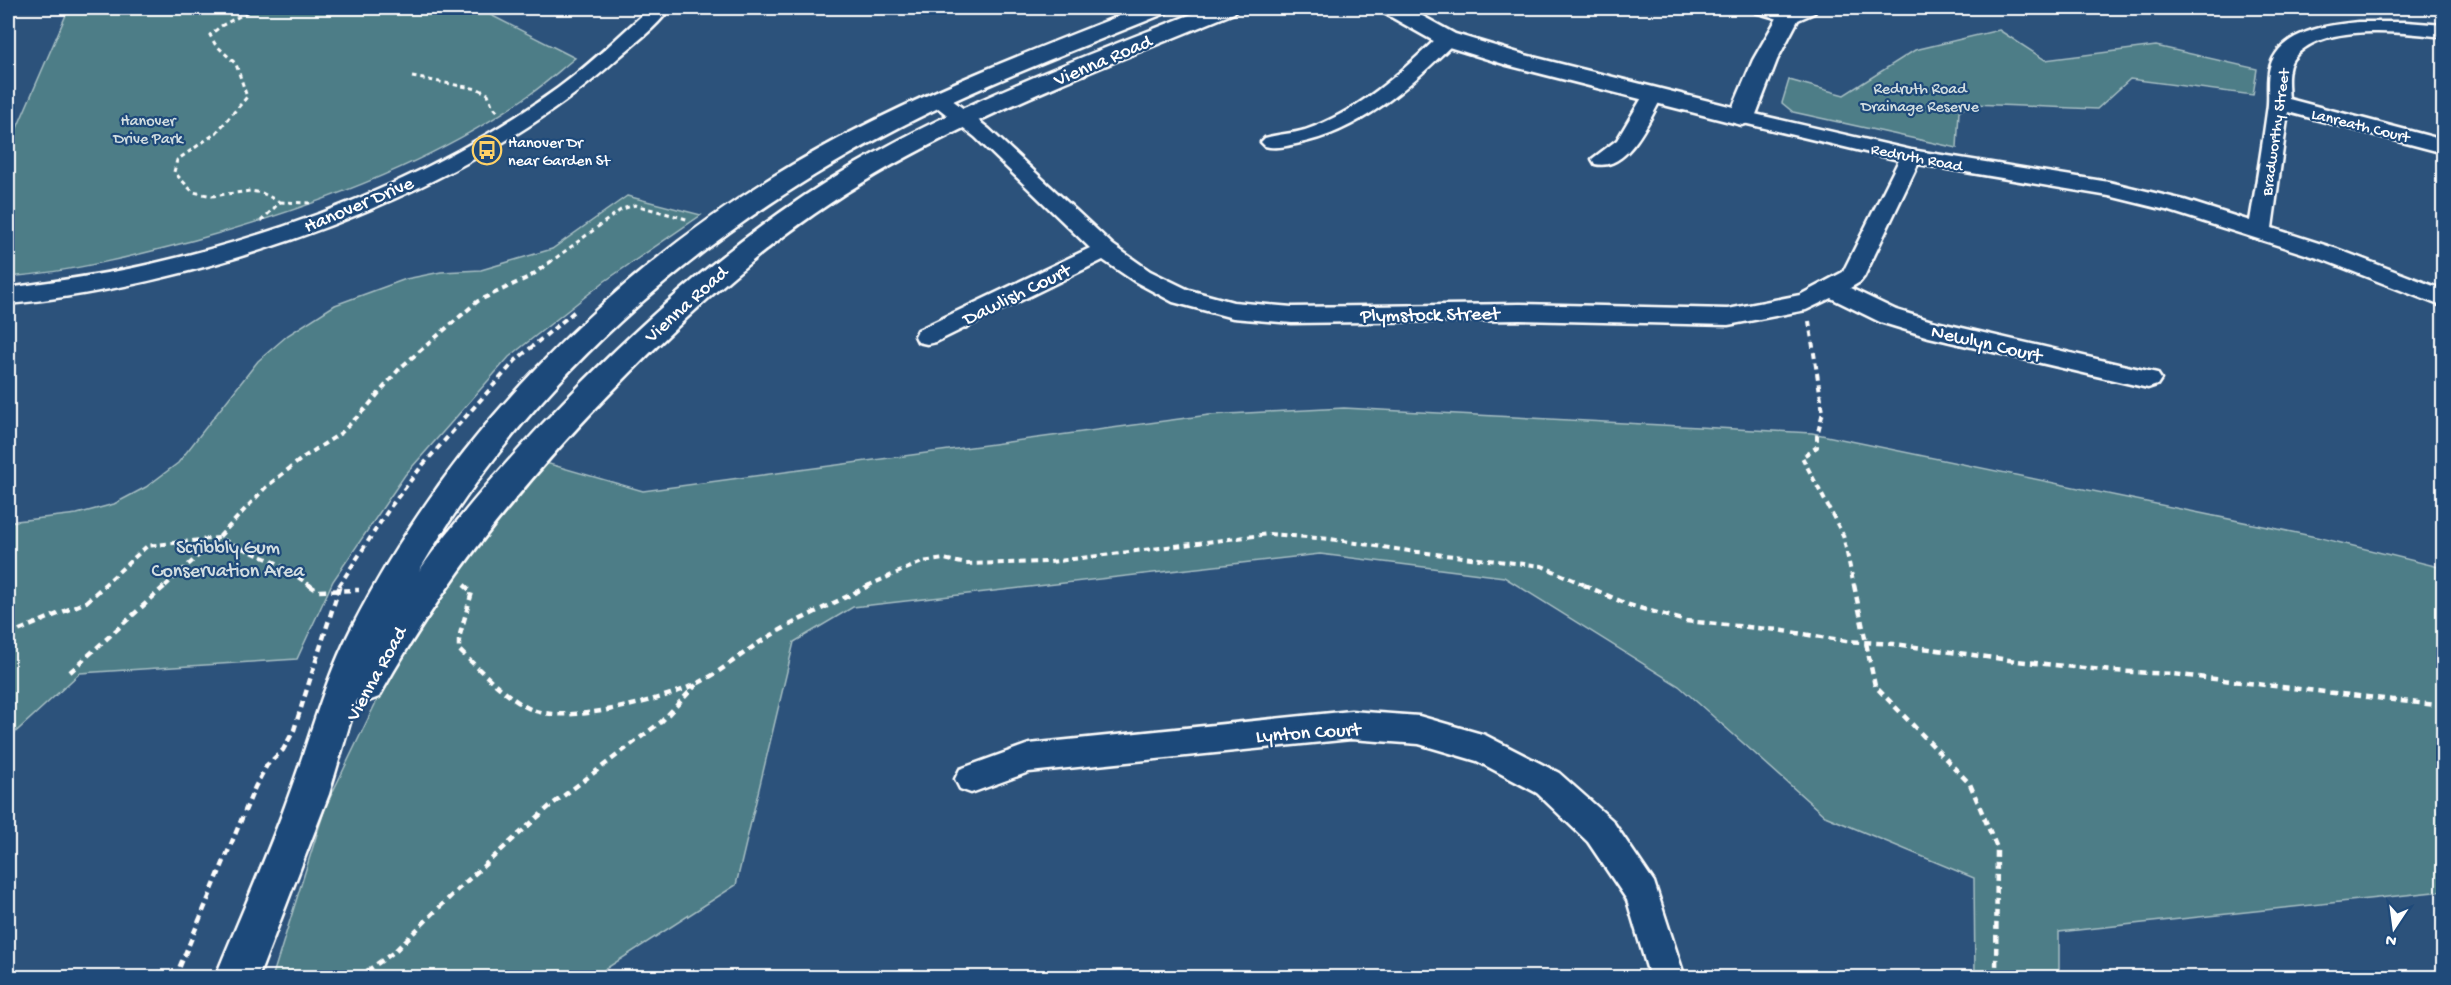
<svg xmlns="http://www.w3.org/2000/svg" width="2451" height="985" viewBox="0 0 2451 985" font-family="'Gochi Hand',sans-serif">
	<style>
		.green { fill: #4e7d87; stroke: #a6bec3; stroke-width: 1.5 }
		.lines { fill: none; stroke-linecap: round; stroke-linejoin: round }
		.street-casing { stroke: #fff; stroke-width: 5 }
		.secondary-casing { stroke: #fff; stroke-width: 5 }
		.path-far2 { stroke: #fff; stroke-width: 3; stroke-dasharray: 4.5 4; stroke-linecap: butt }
		.path-far1 { stroke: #fff; stroke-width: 4; stroke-dasharray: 6 4.5; stroke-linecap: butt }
		.path { stroke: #fff; stroke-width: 4.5; stroke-dasharray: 7 5; stroke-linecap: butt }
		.street { fill: #1f4a7a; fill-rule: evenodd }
		.secondary { fill: #1f4a7a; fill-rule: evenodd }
		.labels { text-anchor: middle; stroke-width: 4.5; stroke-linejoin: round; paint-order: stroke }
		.far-park-label { font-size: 16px; fill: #d3dee1; stroke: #1f4a7a }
		.far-street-label { font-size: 16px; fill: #fff; stroke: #1f4a7a }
		.far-poi-label { font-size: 16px; fill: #fff; stroke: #1f4a7a; text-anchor: start }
		.street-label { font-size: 20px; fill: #fff; stroke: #1f4a7a }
		.park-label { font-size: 20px; fill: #d3dee1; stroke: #1f4a7a }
	</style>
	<rect width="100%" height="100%" fill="#2c527b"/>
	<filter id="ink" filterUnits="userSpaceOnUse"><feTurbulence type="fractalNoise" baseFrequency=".0167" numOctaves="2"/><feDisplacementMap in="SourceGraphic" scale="12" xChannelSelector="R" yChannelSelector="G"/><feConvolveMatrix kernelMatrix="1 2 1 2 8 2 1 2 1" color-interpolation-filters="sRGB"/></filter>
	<g filter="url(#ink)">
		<g class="green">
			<path d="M69 8H477L575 58C560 70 545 84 529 95 434 163 307 209 195 240 134 256 71 272 8 277V149Z"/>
			<polygon points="1999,30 2045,60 2156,46 2257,69 2253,95 2130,79 2097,109 1972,104 1959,111 1957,148 1793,112 1782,103 1789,80 1844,95 1915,50"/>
			<polygon points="627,196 701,215 605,281 509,357 405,475 333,581 297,659 80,673 8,739 8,522 77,514 114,504 146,487 178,463 258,361 288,335 335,305 406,279 441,272 481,270 552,249"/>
			<polygon points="1344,408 1812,433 2321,538 2443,568 2443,891 2059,932 2059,977 1975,977 1974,878 1825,816 1679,686 1504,577 1320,554 853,607 794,642 736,885 593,977 272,978 325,808 380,694 452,582 514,497 546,463 643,491 1209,415"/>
		</g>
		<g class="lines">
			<g class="street-casing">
				<g id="street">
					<path d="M650 8H670C657 27 635 43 618 58 469 194 207 285 8 304V288C55 281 104 275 151 264 294 231 438 175 558 88 591 64 620 35 650 8Z"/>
					<path d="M1753 8C1766 7 1789 4 1799 16L1796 20 1789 22 1755 12Z"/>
					<path d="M2358 22H2406L2444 25V37C2404 32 2320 22 2293 59 2286 69 2288 87 2289 99L2444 140V153L2288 112 2272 228 2337 249 2444 290V307L2321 259 2170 211 2109 196 1918 164 1864 277 1860 282 1850 288 1896 310 1932 321 2157 373 2161 379 2157 385 2148 388 1929 337 1880 322 1831 298 1806 310 1728 325 1520 320 1292 323 1233 318 1173 302 1134 281 1103 260 936 342 927 344 918 342 915 336 918 330 1090 248 975 137 932 103 929 99 932 95H946L989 129 1113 245 1150 271 1189 290 1233 302 1292 307 1520 304 1728 309 1800 295 1843 272 1899 160 1735 121 1732 117 1735 113 1742 111 1911 150 2109 182 2184 200 2250 221C2256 185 2262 149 2267 112 2270 97 2266 82 2270 67 2280 31 2328 25 2358 22Z"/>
					<path d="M1447 33 1454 35 1457 39 1454 43C1409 87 1360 132 1296 144 1286 146 1275 149 1265 146L1261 142 1265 138C1278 134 1292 134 1305 130 1358 112 1401 73 1440 35Z"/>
					<path d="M1653 89 1660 91 1663 95C1650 118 1628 172 1595 164L1592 159 1617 140 1646 91Z"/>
					<polygon points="1351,711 1419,716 1485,735 1559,773 1612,820 1654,882 1685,978 1650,978 1627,900 1588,842 1537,793 1477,761 1419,744 1351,739 1029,772 971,793 960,789 955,779 960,769 1029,744"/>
				</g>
			</g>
			<g class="secondary-casing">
				<g id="secondary">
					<path d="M1139 8H1170L1166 13C1070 52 972 88 881 137 693 238 526 385 419 571 467 504 523 443 581 384 664 301 753 224 854 165 965 100 1088 55 1207 8H1238L1234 13C1113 63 988 109 875 175 784 228 704 298 630 373 532 471 446 576 379 697L366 702 357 699 329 794 258 978H215C242 912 271 848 294 781 313 728 325 680 351 629 450 435 605 277 792 165 901 100 1021 55 1139 8Z"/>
					<polygon points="1380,8 1408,8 1455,34 1525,55 1733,107 1753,60 1781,11 1788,8 1818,8 1814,13 1798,20 1777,60 1755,117 1751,122 1742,125 1507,65 1439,44 1384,13"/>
				</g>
			</g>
			<g class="path-far2">
				<polyline points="255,8 221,26 210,35 215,44 236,64 247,97 216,133 177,160 174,172 193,192 212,196 250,191 262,193 280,202 261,221"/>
				<polyline points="412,77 478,89 488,94 492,105 499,113"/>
				<polyline points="280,202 312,203"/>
				<polyline points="549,263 622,209 635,205 690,220"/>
			</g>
			<g class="path-far1">
				<polyline points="1809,321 1823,412 1817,436 1817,447 1802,457 1843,535 1854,586"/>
				<polyline points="103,586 147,546 218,538 277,563 311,586"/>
				<polyline points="165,586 218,538 266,487 304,457 341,433 368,406 400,368 478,301 531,276 551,261"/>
				<polyline points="339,586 391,506 421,467 516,360 575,311"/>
				<polyline points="867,586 922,562 944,559 966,564 1050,562 1269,534 1330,539 1409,551 1542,566 1587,586"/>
			</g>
			<g class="path">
				<polyline points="309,585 318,591 359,590"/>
				<path d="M464 585 472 592 459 638V650C476 666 512 703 533 710 570 724 660 701 696 684 720 673 742 653 765 639 798 619 835 603 870 585"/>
				<polyline points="1584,585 1629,605 1686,621 1778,630 1846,641 1894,644 2016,661 2112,671 2172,674 2444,706"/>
				<polyline points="1854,585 1875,686 1970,784 1997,848 1996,978"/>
				<polyline points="8,635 86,602 105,585"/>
				<polyline points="70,672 166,585"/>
				<polyline points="175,978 255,787 267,765 283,750 294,730 340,585"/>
				<polyline points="357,978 394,952 458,889 550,806 661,722 696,685"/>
			</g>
			<use href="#street" class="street"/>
			<use href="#secondary" class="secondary"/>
		</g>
	</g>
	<defs>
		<g id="bus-ring" transform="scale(1.5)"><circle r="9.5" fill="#1f4a7a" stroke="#ffd166" stroke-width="1.5"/><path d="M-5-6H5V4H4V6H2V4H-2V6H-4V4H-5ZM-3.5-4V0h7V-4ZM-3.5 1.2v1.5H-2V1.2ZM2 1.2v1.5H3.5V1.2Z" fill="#ffd166"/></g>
	</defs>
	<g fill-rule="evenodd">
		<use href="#bus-ring" x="487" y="150"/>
	</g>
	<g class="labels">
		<g class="far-park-label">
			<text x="1920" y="93">Redruth Road<tspan x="1920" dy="18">Drainage Reserve</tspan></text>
			<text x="148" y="125">Hanover<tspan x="148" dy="18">Drive Park</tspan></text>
		</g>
		<g class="far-street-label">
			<text transform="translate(2361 124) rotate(14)" y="6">Lanreath Court</text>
			<text transform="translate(2274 132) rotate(-82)" y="6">Bradworthy Street</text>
			<text transform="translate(1917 156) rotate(11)" y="6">Redruth Road</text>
		</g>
		<g class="far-poi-label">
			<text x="508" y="147">Hanover Dr<tspan x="508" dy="18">near Garden St</tspan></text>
		</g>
		<g class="street-label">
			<text transform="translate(1102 59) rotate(-23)" y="7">Vienna Road</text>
			<text transform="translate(358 203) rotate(-23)" y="7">Hanover Drive</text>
			<text transform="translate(1016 293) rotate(-26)" y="7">Dawlish Court</text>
			<text transform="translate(685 303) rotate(-42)" y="7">Vienna Road</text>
			<text transform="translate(1430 313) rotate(-1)" y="7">Plymstock Street</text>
			<text transform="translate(1987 342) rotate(13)" y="7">Newlyn Court</text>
			<text transform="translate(375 673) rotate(-61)" y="7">Vienna Road</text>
			<text transform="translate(1308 731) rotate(-4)" y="7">Lynton Court</text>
		</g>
		<g class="park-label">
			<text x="228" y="553">Scribbly Gum<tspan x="228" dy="23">Conservation Area</tspan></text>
		</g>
	</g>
	<rect width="2451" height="985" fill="none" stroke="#1f4a7a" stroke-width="30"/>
	<rect x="15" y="15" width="2421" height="955" fill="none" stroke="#fff" stroke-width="2" filter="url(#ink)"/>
	<g transform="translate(2394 928) rotate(193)" stroke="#1f4a7a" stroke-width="4.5" paint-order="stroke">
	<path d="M0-4.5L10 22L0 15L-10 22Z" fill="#ffffff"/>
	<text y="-9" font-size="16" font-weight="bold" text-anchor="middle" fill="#ffffff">N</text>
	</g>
</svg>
